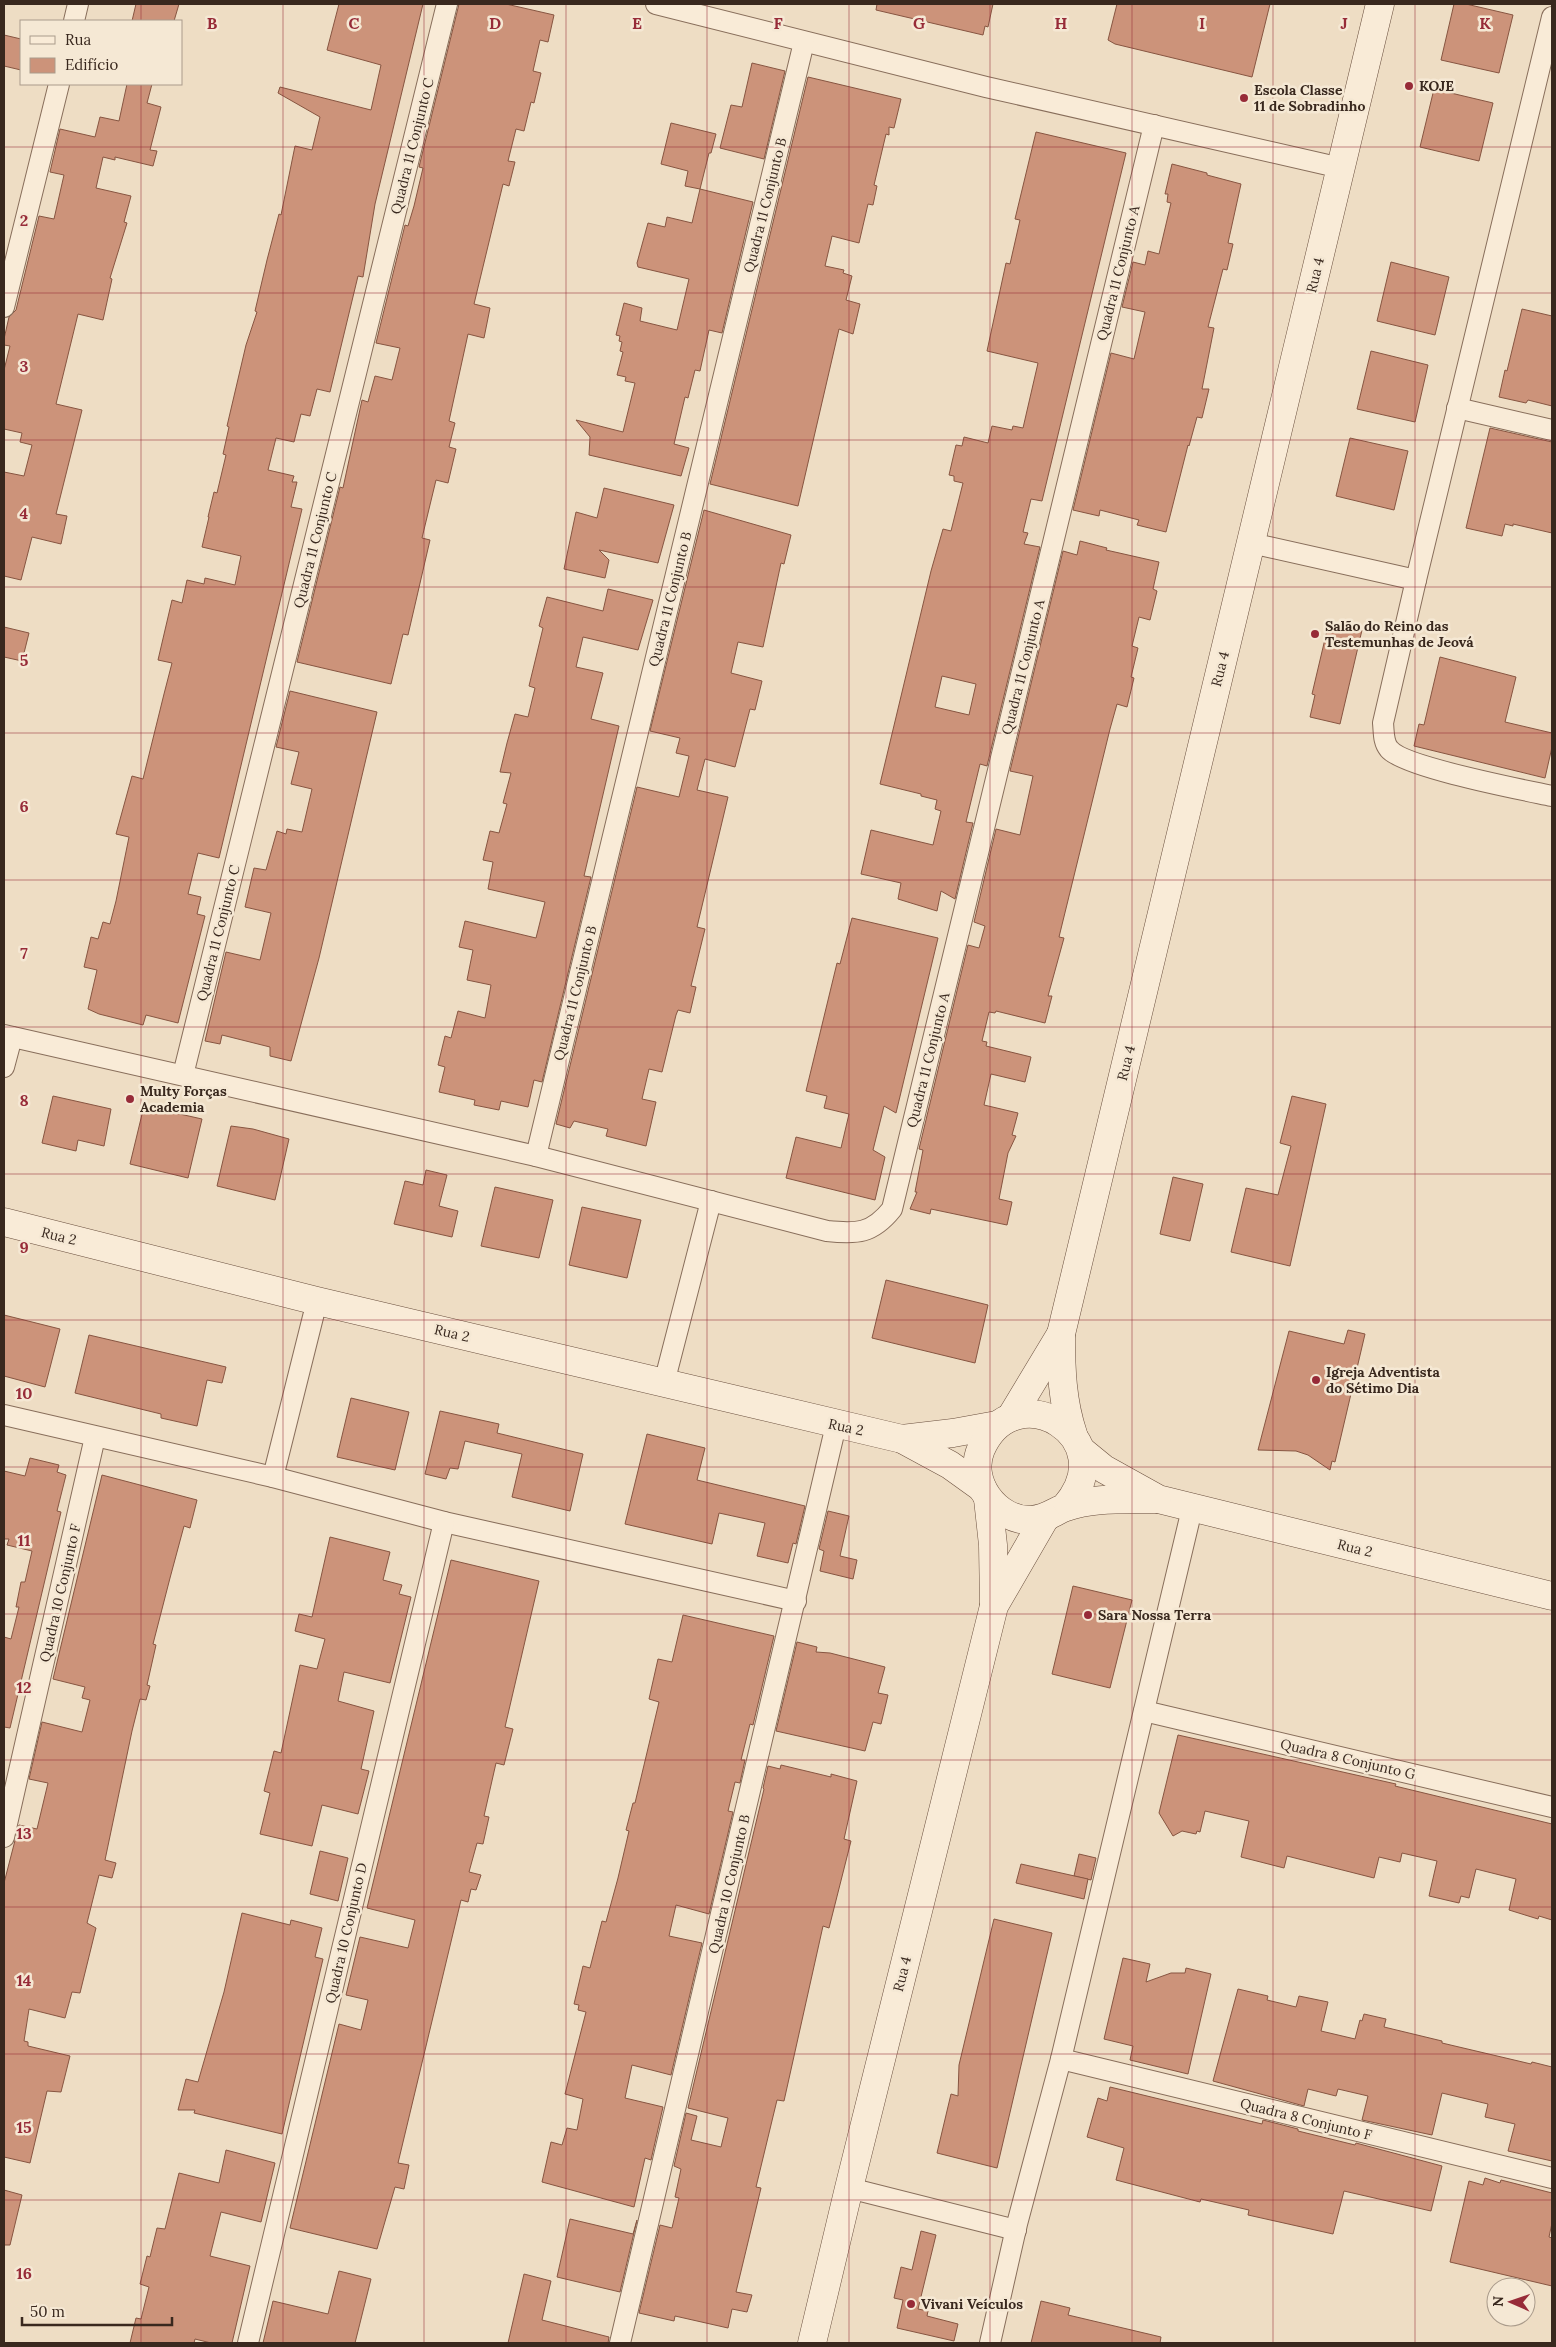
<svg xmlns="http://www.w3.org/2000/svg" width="1556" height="2347" viewBox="0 0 1556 2347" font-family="Lora,serif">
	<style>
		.building { fill: #cc937a; stroke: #875541; fill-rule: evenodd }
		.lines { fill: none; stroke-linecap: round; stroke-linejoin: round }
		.street-casing { stroke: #886e5b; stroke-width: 22 }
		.secondary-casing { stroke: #6a4f3e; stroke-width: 29 }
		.street { stroke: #f9ebd7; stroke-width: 20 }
		.secondary { stroke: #f9ebd7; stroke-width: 28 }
		.grid { fill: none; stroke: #972b38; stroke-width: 1; stroke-opacity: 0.55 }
		.poi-dot { fill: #972b38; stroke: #f5e8d4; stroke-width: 2 }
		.labels { text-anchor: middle; stroke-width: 5; stroke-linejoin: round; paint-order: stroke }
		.poi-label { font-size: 14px; font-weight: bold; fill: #39281e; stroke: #f5e8d4; text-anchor: start }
		.street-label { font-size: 14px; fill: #39281e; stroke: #f5e8d4 }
		.grid-label { font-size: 16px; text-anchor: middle; font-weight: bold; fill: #972b38; stroke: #f5e8d4; stroke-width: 5; stroke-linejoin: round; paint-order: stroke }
	</style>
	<rect width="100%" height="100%" fill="#eeddc4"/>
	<g class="building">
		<polygon points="136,4 179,4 174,21 132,21"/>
		<polygon points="339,4 423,4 375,204 363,277 358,276 330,392 317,389 310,416 301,414 294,442 276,438 268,470 294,476 292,482 297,482 291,507 302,509 219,858 198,853 188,894 201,897 197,914 205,916 178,1023 146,1015 143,1025 99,1014 88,1009 97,970 84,967 91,937 98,939 103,922 110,924 116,901 129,837 116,834 132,776 143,779 164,694 172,663 158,660 172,600 182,603 187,580 204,584 205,578 235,585 241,556 202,547 209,517 208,517 214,492 217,493 226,455 223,454 229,427 227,426 246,345 257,312 255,311 267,260 279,214 281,215 295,146 312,150 320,117 278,93 280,87 371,110 381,65 327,50"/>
		<polygon points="459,4 506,4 554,15 548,42 540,40 533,71 541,73 534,103 531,102 524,131 516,129 508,161 515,162 509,186 503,184 474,304 490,308 484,338 468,334 449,421 455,423 449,447 456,449 448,483 436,480 422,538 430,540 408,635 403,634 391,684 297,662 340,487 343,488 362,400 368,402 375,376 392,380 400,348 376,343 405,225 408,226 414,206 423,168 419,167"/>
		<polygon points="877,4 993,4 988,27 985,26 983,35 876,10"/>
		<polygon points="1117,4 1270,4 1252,77 1115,44 1108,40"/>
		<polygon points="1454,4 1466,4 1513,15 1499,73 1441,60"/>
		<polygon points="4,35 21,39 21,70 4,66"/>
		<polygon points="752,63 785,71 764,159 720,148 731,105 742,107"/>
		<polygon points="808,77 901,99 894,128 889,127 889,135 886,134 874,185 877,186 873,205 868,204 859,243 832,236 825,266 844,270 843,273 852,276 846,300 860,304 853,334 839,329 798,506 710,484"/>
		<polygon points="127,84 152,84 147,103 161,107 150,150 157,151 153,166 115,157 115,160 103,157 96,188 131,196 124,222 127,223 110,278 112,279 103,320 78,314 56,404 82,410 56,514 67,516 61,544 32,537 21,580 4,576 4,472 24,476 32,445 20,442 22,433 4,429 4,370 10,346 4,345 4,339 9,317 16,310 39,216 54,219 64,175 50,172 60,129 95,137 100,117 119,121"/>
		<polygon points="1434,89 1493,103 1479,161 1420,147"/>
		<polygon points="671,123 716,134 711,153 709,153 700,189 685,186 688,171 661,164"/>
		<path d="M1036 132 1126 153 1042 501 1031 499 1023 532 1028 533 1024 544 1040 547 987 766 980 764 966 822 973 823 955 899 941 891 937 911 898 899 901 883 861 874 871 830 933 845 941 811 935 809 937 800 921 796V794L880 784 931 571 943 529 951 531 963 483 954 481V476L949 475 956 445 962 446 964 437 988 443 992 426 1012 430 1013 426 1023 428 1038 363 987 351 1006 263 1010 264 1020 220 1015 219ZM942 676 976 684 969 715 935 707Z"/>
		<polygon points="1172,164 1207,173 1207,175 1241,184 1228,243 1233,244 1227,270 1223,269 1208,327 1214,328 1202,389 1209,389 1202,418 1197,417 1189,446 1188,445 1166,532 1137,525 1139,520 1100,510 1099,516 1073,510 1111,353 1134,359 1145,312 1122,307 1133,262 1145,265 1148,251 1159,254 1171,203 1167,202 1168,194 1165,194"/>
		<polygon points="700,189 753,202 722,333 709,330 700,371 695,370 688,398 685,397 674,444 689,448 681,476 589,455 590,437 576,420 623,432 635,383 625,381 626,377 617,375 623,352 620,351 622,342 619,341 620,336 616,335 624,303 642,308 640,321 677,330 689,279 638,267 637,263 648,223 665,227 667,217 692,223"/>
		<polygon points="1391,262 1449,277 1435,335 1377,321"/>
		<polygon points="1522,309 1552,316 1552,406 1528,400 1526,403 1499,397 1505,370 1507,371"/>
		<polygon points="1371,351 1428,365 1415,422 1357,409"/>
		<polygon points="1490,428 1552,442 1552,533 1513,524 1513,526 1505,524 1502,536 1466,528"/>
		<polygon points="1350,438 1408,451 1394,510 1336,496"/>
		<polygon points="604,488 674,505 658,563 599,550 609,560 605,578 564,569 576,512 597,518"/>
		<polygon points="704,510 791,535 784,564 781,563 763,647 738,642 731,673 762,681 755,710 750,709 735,767 705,759 697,790 728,797 697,927 705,929 691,986 696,987 690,1013 678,1010 676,1015 662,1072 649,1069 642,1099 656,1102 646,1146 606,1136 608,1129 574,1121 570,1128 556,1124 637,787 679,797 689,756 676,753 680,738 650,731"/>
		<polygon points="1080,541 1107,548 1106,550 1159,562 1153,589 1157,591 1150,620 1139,617 1132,646 1138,648 1131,677 1134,678 1127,707 1117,704 1110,729 1059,937 1064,938 1048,996 1052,996 1045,1023 996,1011 995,1013 989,1012 982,1041 987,1042 986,1046 1031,1057 1025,1082 991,1074 984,1105 1018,1113 1012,1135 1016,1136 1008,1153 999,1199 1012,1202 1007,1225 931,1209 930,1214 910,1209 917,1192 915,1192 923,1150 919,1149 968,945 979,948 985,926 974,922 996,829 1020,835 1033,776 1010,771 1063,551 1077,555"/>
		<polygon points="608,589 653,600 638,650 583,637 576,667 603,673 591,719 619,726 584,876 591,877 542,1082 534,1080 528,1107 501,1101 499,1110 474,1105 475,1100 439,1092 445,1067 438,1065 445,1036 451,1038 458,1011 485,1018 491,985 467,980 473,950 459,947 465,921 536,938 545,902 488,889 493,862 483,860 490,831 499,833 507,804 503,803 511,773 500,772 507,743 515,714 528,717 535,688 529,686 543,628 539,626 547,597 603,611"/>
		<polygon points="1329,622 1362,630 1340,724 1310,717 1315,695 1312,694"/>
		<polygon points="4,627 29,633 22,661 4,657"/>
		<polygon points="1440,657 1516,677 1505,722 1552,733 1552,747 1545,778 1414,746 1419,724 1424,725"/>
		<polygon points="290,691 377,712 319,958 291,1061 270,1056 270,1047 222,1035 220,1044 205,1041 226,952 260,960 271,913 245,907 254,868 266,870 277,831 286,834 287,829 302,832 312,789 291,784 299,752 276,747"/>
		<polygon points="852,918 938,938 896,1113 884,1106 873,1150 885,1157 875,1200 786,1178 796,1137 841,1148 849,1114 824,1108 827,1096 806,1091 837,963 840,964"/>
		<polygon points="53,1096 111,1109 104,1146 78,1140 76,1151 42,1143"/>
		<polygon points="1292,1096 1326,1104 1290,1266 1231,1252 1246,1188 1278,1195 1291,1146 1280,1143"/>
		<polygon points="144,1106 202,1119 188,1178 130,1164"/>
		<polygon points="231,1126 253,1129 289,1139 275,1200 217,1186"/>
		<polygon points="426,1170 447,1175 439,1206 458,1211 452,1237 394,1224 405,1181 423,1185"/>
		<polygon points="1173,1177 1203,1184 1190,1241 1160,1234"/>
		<polygon points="495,1187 553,1200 539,1258 481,1246"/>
		<polygon points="582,1207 641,1220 627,1278 569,1265"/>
		<polygon points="886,1280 988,1305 975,1363 872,1338"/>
		<polygon points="4,1315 60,1329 45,1387 4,1376"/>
		<polygon points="1348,1330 1365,1334 1335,1462 1332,1461 1330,1470 1308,1455 1296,1451 1258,1450 1289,1331 1344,1344"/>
		<polygon points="89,1335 226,1367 222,1383 207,1380 197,1426 161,1418 161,1414 75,1393"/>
		<polygon points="351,1398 409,1412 395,1470 337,1457"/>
		<polygon points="440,1411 499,1424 497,1433 583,1454 570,1511 512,1497 522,1454 465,1441 458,1469 450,1468 446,1479 425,1474"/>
		<polygon points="647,1434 705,1448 697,1480 805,1506 796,1544 793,1543 788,1563 757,1556 765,1523 719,1513 712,1544 625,1524"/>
		<polygon points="30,1458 59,1465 57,1472 66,1475 57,1511 61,1512 10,1728 4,1727 4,1637 11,1639 19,1607 16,1607 21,1582 25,1582 32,1551 7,1545 9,1539 4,1539 4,1471 25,1476"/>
		<polygon points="102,1475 197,1500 190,1528 184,1526 170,1578 153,1644 156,1645 147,1685 150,1686 146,1700 140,1699 132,1731 105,1860 116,1863 112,1878 99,1875 87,1923 96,1928 80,1993 72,1992 65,2018 29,2009 24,2041 28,2042 28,2046 70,2056 61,2092 47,2091 30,2163 4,2157 4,1883 19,1825 37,1829 48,1783 29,1779 42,1722 82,1732 90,1700 82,1698 85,1687 53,1679"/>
		<polygon points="828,1511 849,1516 840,1556 857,1560 853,1579 820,1571 824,1551 819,1549"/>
		<polygon points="330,1537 390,1552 383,1580 402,1585 399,1594 411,1597 390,1683 344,1672 338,1701 374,1711 361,1769 369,1771 358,1814 322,1805 312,1846 260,1834 270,1793 264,1791 274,1751 281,1753 300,1665 317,1669 325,1639 295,1631 299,1614 312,1617"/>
		<polygon points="451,1560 539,1581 505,1727 513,1729 504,1765 496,1763 484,1816 489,1817 483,1844 477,1843 469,1872 481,1875 476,1890 471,1889 468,1902 461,1900 398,2163 409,2165 404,2189 395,2187 377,2249 290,2228 339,2024 361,2030 368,2000 346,1995 360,1937 408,1948 415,1920 367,1908"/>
		<polygon points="1073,1586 1132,1600 1110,1688 1052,1674"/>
		<polygon points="683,1615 774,1636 753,1725 750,1724 741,1760 745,1760 740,1783 735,1782 728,1811 733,1812 709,1914 676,1905 669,1936 702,1943 671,2075 632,2065 625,2098 663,2107 651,2160 645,2158 634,2207 542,2182 551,2142 562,2145 567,2128 577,2130 583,2099 565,2094 586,2012 578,2010 579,2005 574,2004 583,1966 590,1968 602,1921 606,1922 618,1878 629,1831 626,1830 633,1803 635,1803 659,1702 649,1699 658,1659 672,1662"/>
		<polygon points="797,1642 817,1647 816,1652 830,1653 885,1667 878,1693 888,1695 881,1724 873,1722 865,1751 776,1731"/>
		<polygon points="1178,1735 1396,1784 1395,1786 1552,1824 1552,1920 1539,1916 1538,1919 1509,1910 1516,1879 1476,1869 1469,1898 1461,1896 1459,1903 1429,1896 1437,1861 1402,1853 1400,1862 1379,1857 1374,1878 1287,1856 1284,1868 1241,1857 1249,1821 1205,1811 1200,1832 1197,1831 1196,1834 1182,1831 1173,1836 1159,1813"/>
		<polygon points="781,1765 831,1777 831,1774 857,1781 844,1839 851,1841 829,1928 823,1926 784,2101 777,2100 756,2187 761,2188 736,2292 752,2295 747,2312 732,2309 728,2328 675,2316 674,2321 639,2313 660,2225 672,2228 679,2198 675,2197 681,2169 674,2166 686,2113 697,2116 691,2140 721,2147 728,2118 688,2108 764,1789 763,1788 768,1766 780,1769"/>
		<polygon points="320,1851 348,1858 338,1901 310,1894"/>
		<polygon points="1079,1854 1096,1858 1091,1880 1074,1876"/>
		<polygon points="1021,1864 1088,1879 1084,1899 1016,1883"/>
		<polygon points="242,1913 290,1925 291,1920 322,1928 315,1957 323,1959 282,2134 194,2113 195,2110 178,2110 186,2079 198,2082 224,1992"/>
		<polygon points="994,1919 1052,1933 997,2168 937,2153 951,2094 958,2096 959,2065"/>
		<polygon points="1123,1958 1150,1964 1146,1982 1171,1973 1185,1973 1186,1968 1211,1974 1188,2074 1130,2060 1133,2046 1104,2039"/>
		<polygon points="1238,1989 1268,1996 1267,2000 1296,2007 1299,1996 1328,2002 1321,2031 1355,2039 1360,2020 1362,2021 1364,2014 1386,2019 1384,2027 1442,2041 1442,2043 1531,2064 1532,2062 1552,2067 1552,2161 1508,2151 1515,2124 1485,2117 1488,2104 1442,2093 1432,2135 1362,2120 1368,2096 1338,2089 1336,2096 1308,2089 1304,2106 1213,2081"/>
		<polygon points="1110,2087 1262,2124 1263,2120 1298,2129 1298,2131 1355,2145 1356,2143 1442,2166 1431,2211 1344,2191 1333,2234 1248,2215 1249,2210 1201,2199 1200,2202 1116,2180 1124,2148 1087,2137 1098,2098 1107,2101"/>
		<polygon points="226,2150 275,2163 261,2222 221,2212 210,2256 250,2266 232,2343 211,2343 195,2339 194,2343 130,2343 136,2318 141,2319 149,2287 140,2284 147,2256 150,2257 157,2228 165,2229 179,2173 219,2183"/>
		<polygon points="1485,2178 1500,2183 1501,2180 1552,2193 1552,2223 1549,2237 1552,2238 1552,2286 1450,2262 1469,2181 1483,2185"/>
		<polygon points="4,2190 22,2195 10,2245 4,2245"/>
		<polygon points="570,2219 633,2234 637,2220 620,2292 557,2277"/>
		<polygon points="921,2231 936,2235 918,2309 928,2311 927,2316 958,2324 954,2341 897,2328 903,2300 894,2298 901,2267 912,2270"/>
		<polygon points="339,2271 371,2279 355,2343 263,2343 273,2301 328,2314"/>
		<polygon points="524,2274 551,2281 542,2320 609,2337 608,2343 508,2343"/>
		<polygon points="1041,2301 1070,2308 1068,2315 1161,2337 1160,2343 1031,2343"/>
	</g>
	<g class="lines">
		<g class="street-casing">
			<g id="street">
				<polyline points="656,4 986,87 1341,168"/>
				<path d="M1552 17 1416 580 1383 723C1384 732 1383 742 1389 749 1403 767 1524 790 1552 796"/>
				<polyline points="74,21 78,4"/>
				<polyline points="4,307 59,84"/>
				<polyline points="1457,408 1552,430"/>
				<polyline points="1251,543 1416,580"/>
				<path d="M4 1035 536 1156 827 1231C857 1234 872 1234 892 1209L1154 125"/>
				<polyline points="4,1067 12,1037"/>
				<polyline points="183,1075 447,4"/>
				<polyline points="536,1156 804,42"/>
				<polyline points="664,1383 711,1201"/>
				<polyline points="4,1415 273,1477 444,1522 796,1601"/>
				<polyline points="273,1477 317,1301"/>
				<polyline points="1144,1711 1552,1807"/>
				<polyline points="4,1837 95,1437"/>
				<polyline points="1061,2059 1552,2178"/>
				<polyline points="849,2188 1016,2230"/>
				<polyline points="248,2343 444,1522"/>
				<polyline points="620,2343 836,1425"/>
				<polyline points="990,2343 1017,2224 1061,2059 1192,1509"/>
			</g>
		</g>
		<g class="secondary-casing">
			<g id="secondary">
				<polyline points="4,1222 317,1301 902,1439 950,1465 982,1488"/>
				<polyline points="1011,1417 1061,1334"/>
				<path d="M1073 1434C1062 1401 1061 1369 1061 1334L1380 4"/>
				<polyline points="902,1439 953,1433 997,1425"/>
				<polyline points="1082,1451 1104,1469 1158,1499 1552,1596"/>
				<polyline points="988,1499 993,1545 994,1605"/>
				<path d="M1065 1507C1126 1438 1015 1371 981 1449 967 1481 996 1521 1031 1520 1047 1519 1053 1512 1066 1507 1094 1497 1128 1500 1157 1499"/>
				<polyline points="812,2343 849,2188 994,1606 1045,1518"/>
			</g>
		</g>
		<use href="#street" class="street"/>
		<use href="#secondary" class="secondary"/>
	</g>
	<path class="grid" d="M141 4V21M283 4V2343M424 4V2343M566 4V2343M707 4V2343M849 4V2343M990 4V2343M1132 4V2343M1273 4V2343M1415 4V2343M141 84V2343M4 147H1552M4 293H1552M4 440H1552M4 587H1552M4 733H1552M4 880H1552M4 1027H1552M4 1174H1552M4 1320H1552M4 1467H1552M4 1614H1552M4 1760H1552M4 1907H1552M4 2054H1552M4 2200H1552"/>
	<g class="poi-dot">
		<circle cx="1409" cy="86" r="5"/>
		<circle cx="1244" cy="98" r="5"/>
		<circle cx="1315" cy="634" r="5"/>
		<circle cx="130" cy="1099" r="5"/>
		<circle cx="1316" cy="1380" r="5"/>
		<circle cx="1088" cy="1615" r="5"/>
		<circle cx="911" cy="2304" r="5"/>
	</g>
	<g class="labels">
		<g class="poi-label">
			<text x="1419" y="91">KOJE</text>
			<text x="1254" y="95">Escola Classe<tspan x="1254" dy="16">11 de Sobradinho</tspan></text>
			<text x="1325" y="631">Salão do Reino das<tspan x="1325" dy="16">Testemunhas de Jeová</tspan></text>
			<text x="140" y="1096">Multy Forças<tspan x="140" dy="16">Academia</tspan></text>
			<text x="1326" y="1377">Igreja Adventista<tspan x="1326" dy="16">do Sétimo Dia</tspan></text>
			<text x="1098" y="1620">Sara Nossa Terra</text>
			<text x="921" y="2309">Vivani Veículos</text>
		</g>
		<g class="street-label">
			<text transform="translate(412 146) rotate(-76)" y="5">Quadra 11 Conjunto C</text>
			<text transform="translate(765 205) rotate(-76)" y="5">Quadra 11 Conjunto B</text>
			<text transform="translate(1118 273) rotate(-76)" y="5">Quadra 11 Conjunto A</text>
			<text transform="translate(1315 275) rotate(-77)" y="5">Rua 4</text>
			<text transform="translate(315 540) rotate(-76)" y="5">Quadra 11 Conjunto C</text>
			<text transform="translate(670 599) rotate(-76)" y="5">Quadra 11 Conjunto B</text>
			<text transform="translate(1023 667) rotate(-76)" y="5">Quadra 11 Conjunto A</text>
			<text transform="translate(1220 669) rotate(-76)" y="5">Rua 4</text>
			<text transform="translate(218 933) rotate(-76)" y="5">Quadra 11 Conjunto C</text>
			<text transform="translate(575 993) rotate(-76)" y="5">Quadra 11 Conjunto B</text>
			<text transform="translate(928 1060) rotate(-76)" y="5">Quadra 11 Conjunto A</text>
			<text transform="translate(1126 1063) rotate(-76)" y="5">Rua 4</text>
			<text transform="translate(59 1236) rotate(14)" y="5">Rua 2</text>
			<text transform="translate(452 1333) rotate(13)" y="5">Rua 2</text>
			<text transform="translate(846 1427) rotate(12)" y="5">Rua 2</text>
			<text transform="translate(1355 1548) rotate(14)" y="5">Rua 2</text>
			<text transform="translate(60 1593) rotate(-77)" y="5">Quadra 10 Conjunto F</text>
			<text transform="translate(1348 1759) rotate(13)" y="5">Quadra 8 Conjunto G</text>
			<text transform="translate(729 1884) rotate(-77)" y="5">Quadra 10 Conjunto B</text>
			<text transform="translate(346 1933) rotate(-77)" y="5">Quadra 10 Conjunto D</text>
			<text transform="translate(902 1974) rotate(-76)" y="5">Rua 4</text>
			<text transform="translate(1306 2119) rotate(14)" y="5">Quadra 8 Conjunto F</text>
		</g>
	</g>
	<g class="grid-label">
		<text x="212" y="29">B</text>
		<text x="354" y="29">C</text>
		<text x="495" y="29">D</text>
		<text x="637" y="29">E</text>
		<text x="778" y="29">F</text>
		<text x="919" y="29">G</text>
		<text x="1061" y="29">H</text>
		<text x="1202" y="29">I</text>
		<text x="1344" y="29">J</text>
		<text x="1485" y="29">K</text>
		<text x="24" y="226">2</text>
		<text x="24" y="372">3</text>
		<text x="24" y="519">4</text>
		<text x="24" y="666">5</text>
		<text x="24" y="812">6</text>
		<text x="24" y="959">7</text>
		<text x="24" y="1106">8</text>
		<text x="24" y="1253">9</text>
		<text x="24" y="1399">10</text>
		<text x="24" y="1546">11</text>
		<text x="24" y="1693">12</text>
		<text x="24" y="1839">13</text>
		<text x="24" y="1986">14</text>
		<text x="24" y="2133">15</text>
		<text x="24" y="2279">16</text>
	</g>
	<rect width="1556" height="2347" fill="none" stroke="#39281e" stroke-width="10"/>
	<rect x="20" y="20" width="162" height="65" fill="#f5e8d4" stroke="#aa9b8b"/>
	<rect x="30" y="36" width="25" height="8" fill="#f9ebd7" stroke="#aa9b8b"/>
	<text x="65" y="45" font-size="15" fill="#39281e">Rua</text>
	<rect x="30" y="58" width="25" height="15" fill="#cc937a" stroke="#aa9b8b"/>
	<text x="65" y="70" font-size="15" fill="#39281e">Edifício</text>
	<g transform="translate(1511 2302) rotate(272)"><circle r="24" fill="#f5e8d4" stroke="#aa9b8b"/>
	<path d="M0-4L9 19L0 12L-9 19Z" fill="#972b38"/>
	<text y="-8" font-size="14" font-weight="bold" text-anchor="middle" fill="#39281e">N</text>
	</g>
	<path d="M22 2317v8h150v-8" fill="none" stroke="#39281e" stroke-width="2.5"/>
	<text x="30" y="2317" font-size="15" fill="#39281e" stroke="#f5e8d4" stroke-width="4" paint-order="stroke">50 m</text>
</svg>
